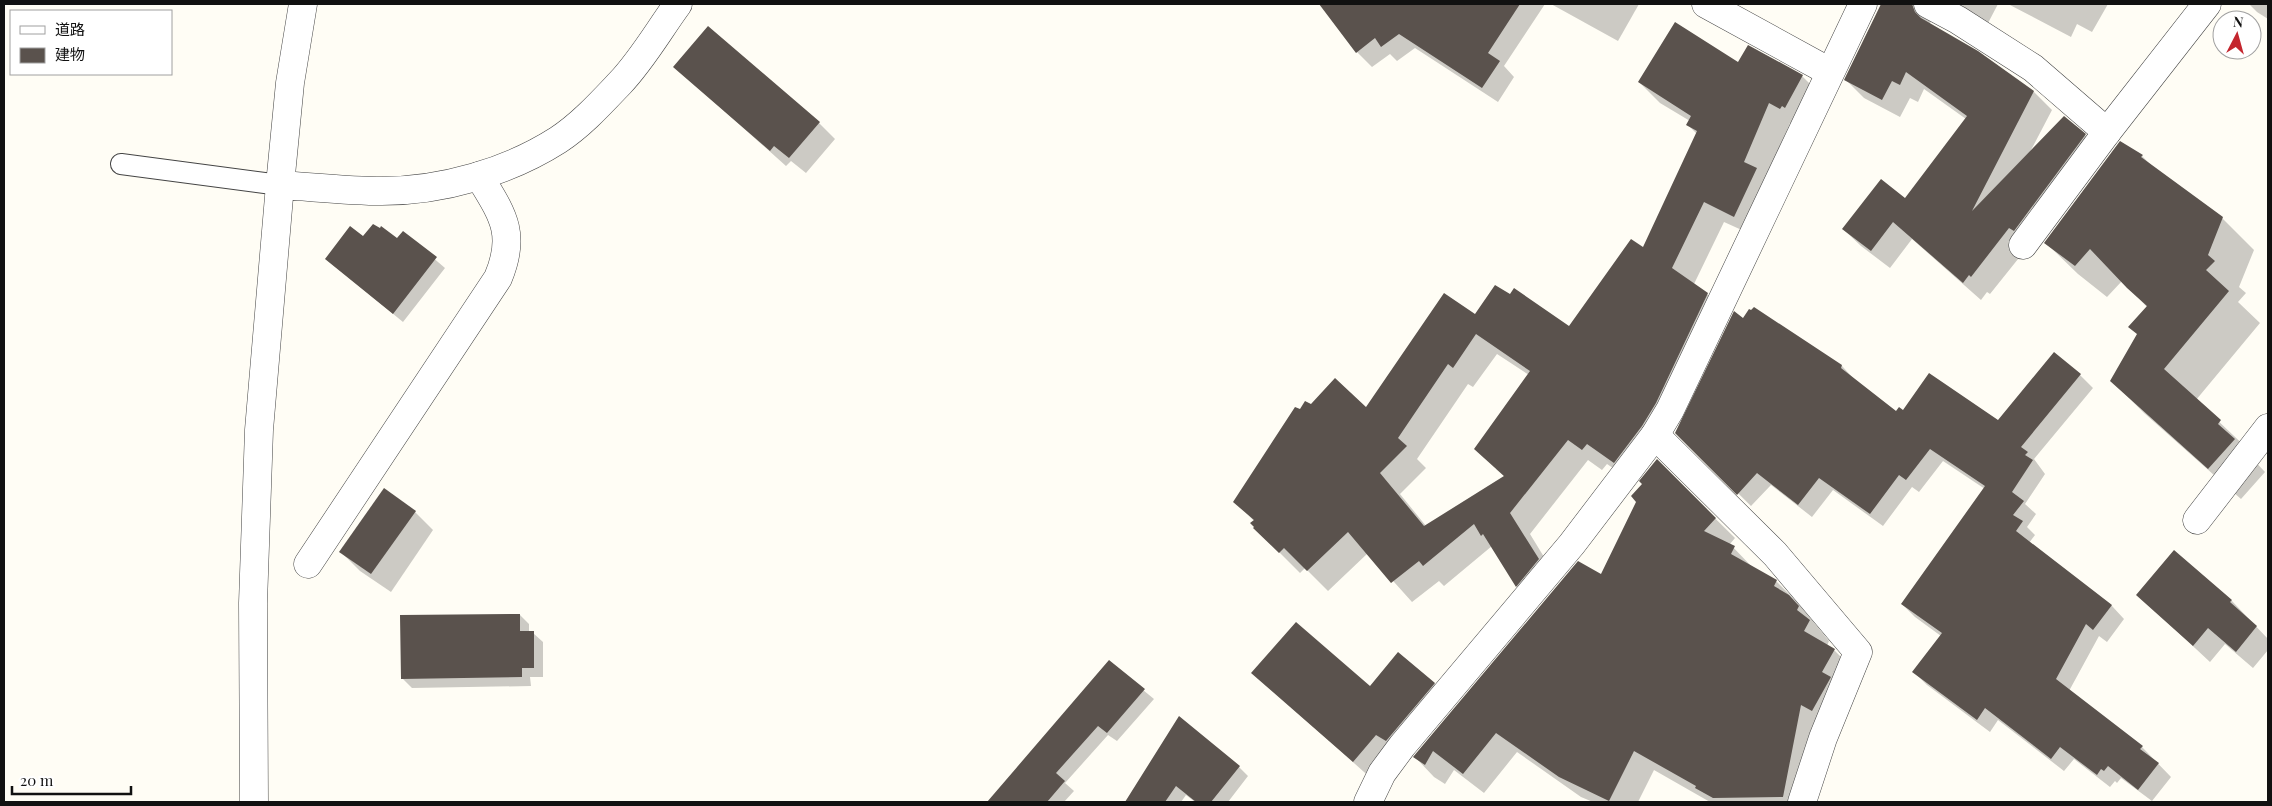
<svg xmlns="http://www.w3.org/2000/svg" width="2272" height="806" viewBox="0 0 2272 806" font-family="'Playfair Display','Noto Sans JP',serif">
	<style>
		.shadow { fill: #0003; fill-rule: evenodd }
		.building { fill: #5a524d; fill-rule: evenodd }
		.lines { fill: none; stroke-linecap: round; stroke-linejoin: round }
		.service-casing { stroke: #444; stroke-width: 22 }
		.minor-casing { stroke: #444; stroke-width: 29 }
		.tertiary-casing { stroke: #444; stroke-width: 29 }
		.service { stroke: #fff; stroke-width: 20 }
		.minor { stroke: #fff; stroke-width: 28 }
		.tertiary { stroke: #fff; stroke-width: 28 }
	</style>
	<rect width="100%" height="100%" fill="#fffdf5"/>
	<g class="shadow">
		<polygon points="1321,4 1545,4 1504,66 1514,77 1498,102 1415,48 1397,61 1390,54 1372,67 1357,52"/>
		<polygon points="1551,4 1639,4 1618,41"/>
		<polygon points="1883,4 1998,4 1987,25 1932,15 1930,24 1977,52 2034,92 2052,110 2030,152 2085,135 2103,153 1990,294 1987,292 1981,300 1912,239 1890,268 1861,246 1843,229 1906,200 1966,119 1924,89 1918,102 1910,98 1900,117 1864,98 1846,80"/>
		<polygon points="2008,4 2108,4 2092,32 2077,24 2071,37"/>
		<polygon points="2249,4 2268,4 2268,19 2257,12"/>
		<path d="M1739 64 1802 76 1822 96 1801 129 1790 123 1766 178 1755 236 1724 222 1694 284 1707 294 1728 315 1635 483 1607 464 1602 470 1588 460 1530 534 1558 580 1537 606 1517 586 1492 546 1444 586 1439 581 1412 602 1368 553 1328 591 1305 568 1300 573 1255 528 1254 521 1235 501 1300 411 1311 406 1366 409 1475 316 1569 328 1643 249 1697 134 1688 125 1690 121 1660 103 1639 82ZM1497 354 1529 375 1496 469 1505 477 1426 526 1400 494 1426 468 1417 459 1468 384 1473 387Z"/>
		<polygon points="675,67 819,123 835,139 806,173 791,161 786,166"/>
		<polygon points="2120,142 2142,156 2154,168 2222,218 2254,250 2239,287 2246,293 2238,302 2260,323 2196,400 2252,453 2250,456 2265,472 2241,499 2144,413 2112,381 2138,335 2147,307 2122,281 2107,297 2078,274 2046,243"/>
		<polygon points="403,232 445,268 403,322 326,259 363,238 397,240"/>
		<polygon points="1754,308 1842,366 1854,379 1897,412 1998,421 2080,375 2093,388 2034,459 2045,474 2025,504 2036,514 2027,527 2035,535 2029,543 2112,606 2124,619 2107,642 2099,636 2069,691 2142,747 2171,777 2152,801 2121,778 2117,783 2115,781 2110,787 2074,759 2064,771 1998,720 1990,732 1927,685 1914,672 1941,636 1915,617 1902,604 1985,489 1943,461 1919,492 1912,487 1883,526 1833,490 1812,517 1771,485 1751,506 1676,432 1744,320"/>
		<polygon points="1657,461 1735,538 1730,544 1753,568 1776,581 1796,601 1829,641 1827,646 1834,650 1854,670 1805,802 1710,802 1654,770 1638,802 1593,802 1581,797 1517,752 1484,793 1454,770 1445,784 1434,777 1415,757 1601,576 1638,502 1644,484"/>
		<polygon points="415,512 433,530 391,592 360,571 341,552"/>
		<polygon points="2175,552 2232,601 2268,639 2268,650 2253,668 2225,644 2210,662 2138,595"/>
		<polygon points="520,615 529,624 529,633 533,633 543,642 543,677 530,677 531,686 412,688 402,678"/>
		<polygon points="1109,662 1154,699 1117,741 1108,735 1065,783 1074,791 1064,802 989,802"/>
		<polygon points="1253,673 1370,688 1434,683 1453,702 1373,780"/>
		<polygon points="1239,767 1248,776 1228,802 1195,802 1186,795 1181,802 1151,802 1136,788"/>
	</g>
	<g class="building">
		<polygon points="1319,4 1520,4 1488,53 1500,61 1482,88 1399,34 1381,47 1375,38 1356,53"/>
		<polygon points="1881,4 1912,4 1915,12 1921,18 1978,51 2034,91 1972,211 2064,116 2086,134 2014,231 2009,228 1971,277 1969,275 1963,283 1893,222 1871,251 1842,229 1881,179 1905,198 1967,116 1906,72 1900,85 1892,81 1882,100 1844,80"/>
		<path d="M1675 22 1738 62 1748 45 1803 75 1785 108 1782 106 1780 109 1769 103 1744 162 1757 168 1734 217 1704 202 1672 268 1708 293 1656 403 1642 426 1614 463 1587 444 1582 450 1568 440 1510 513 1539 559 1516 587 1483 534 1481 536 1474 524 1423 566 1419 561 1391 583 1348 532 1307 571 1284 548 1279 553 1253 528 1254 527 1250 523 1254 520 1233 502 1295 407 1300 409 1305 401 1311 404 1335 378 1366 407 1444 293 1475 314 1495 285 1510 294 1514 288 1569 326 1631 239 1643 247 1697 131 1686 125 1691 116 1638 82ZM1476 334 1530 371 1474 449 1504 476 1424 526 1380 473 1407 446 1398 438 1448 364 1453 368Z"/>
		<polygon points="708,26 820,122 789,158 774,146 770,151 673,67"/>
		<polygon points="2120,141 2143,155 2141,157 2223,217 2208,255 2215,261 2206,270 2229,291 2164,369 2221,420 2218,424 2235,439 2208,469 2110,381 2137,334 2128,327 2147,306 2127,288 2090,249 2075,266 2044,243"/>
		<polygon points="373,224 380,228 381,226 397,238 403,231 437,257 393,314 325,259 350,226 363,236"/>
		<polygon points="1754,307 1842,365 1841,368 1896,411 1899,407 1903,410 1929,373 1998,420 2054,352 2081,374 2021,447 2028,452 2025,455 2033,460 2012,492 2024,501 2013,515 2023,521 2016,531 2112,605 2093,630 2086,624 2056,679 2143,746 2140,749 2159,763 2138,790 2108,766 2104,771 2101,769 2097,775 2060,747 2051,759 1985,708 1977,720 1912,672 1942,633 1901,604 1985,486 1930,449 1906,480 1899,475 1870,514 1819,478 1798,505 1757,473 1737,495 1675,433 1734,311 1743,318 1749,309 1751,310"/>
		<polygon points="1657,459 1716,518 1704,531 1735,546 1731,554 1777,580 1774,586 1789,595 1799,606 1797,610 1810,620 1804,631 1835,649 1822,672 1831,677 1812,711 1801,705 1783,797 1713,798 1695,788 1696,786 1634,751 1609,801 1559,777 1496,733 1463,774 1433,751 1425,765 1413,757 1578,561 1601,574 1636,502 1631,496 1642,484 1639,481"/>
		<polygon points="384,488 416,511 371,574 339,552"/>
		<polygon points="2174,550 2232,600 2230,602 2257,626 2236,652 2208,628 2193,646 2136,595"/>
		<polygon points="520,614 520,631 534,631 534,668 522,668 522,677 401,679 400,615"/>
		<polygon points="1296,622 1370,686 1398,652 1435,683 1386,741 1376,735 1353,762 1251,673"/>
		<polygon points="1109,660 1145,689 1107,733 1098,726 1056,773 1065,781 1047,802 987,802"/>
		<polygon points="1179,716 1240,766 1211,802 1196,802 1176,786 1165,802 1125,802"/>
	</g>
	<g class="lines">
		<g class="service-casing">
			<polyline id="service" points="121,164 280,185"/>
		</g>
		<g class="minor-casing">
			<g id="minor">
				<polyline points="1706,4 1830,72"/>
				<polyline points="1928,4 1958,20 2033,68 2107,132 2207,4"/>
				<polyline points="280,185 290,83 303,4"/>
				<polyline points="2023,245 2107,132"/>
				<polyline points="1655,435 1775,554 1858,652 1823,738 1802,802"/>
				<polyline points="2197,520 2268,428"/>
				<path d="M308 564 498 278C517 233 502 214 479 176"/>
				<polyline points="1368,802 1382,773 1402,746 1572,544 1655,435 1670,410 1863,4"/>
			</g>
		</g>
		<g class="tertiary-casing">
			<path id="tertiary" d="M254 802 253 603 259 430 280 185C314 187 348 191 382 191 442 191 508 172 558 140 581 125 601 103 620 83 642 60 659 30 678 4"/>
		</g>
		<use href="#service" class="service"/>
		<use href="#minor" class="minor"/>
		<use href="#tertiary" class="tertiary"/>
	</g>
	<rect width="2272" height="806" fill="none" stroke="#111111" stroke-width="10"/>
	<rect x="10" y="10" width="162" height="65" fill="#ffffff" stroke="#a0a0a0"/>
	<rect x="20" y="26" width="25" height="8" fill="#ffffff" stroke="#a0a0a0"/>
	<text x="55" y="35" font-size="15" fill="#111111">道路</text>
	<rect x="20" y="48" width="25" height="15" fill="#5a524d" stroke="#a0a0a0"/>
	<text x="55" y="60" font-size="15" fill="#111111">建物</text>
	<g transform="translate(2237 35) rotate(6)"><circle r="24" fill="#ffffff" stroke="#a0a0a0"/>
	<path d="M0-4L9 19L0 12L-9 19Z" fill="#c4262e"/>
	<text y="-8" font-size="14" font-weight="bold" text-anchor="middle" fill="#111111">N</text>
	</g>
	<path d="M12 786v8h119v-8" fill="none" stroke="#111111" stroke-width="2.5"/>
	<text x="20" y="786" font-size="15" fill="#111111" stroke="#ffffff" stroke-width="4" paint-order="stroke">20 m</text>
</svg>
